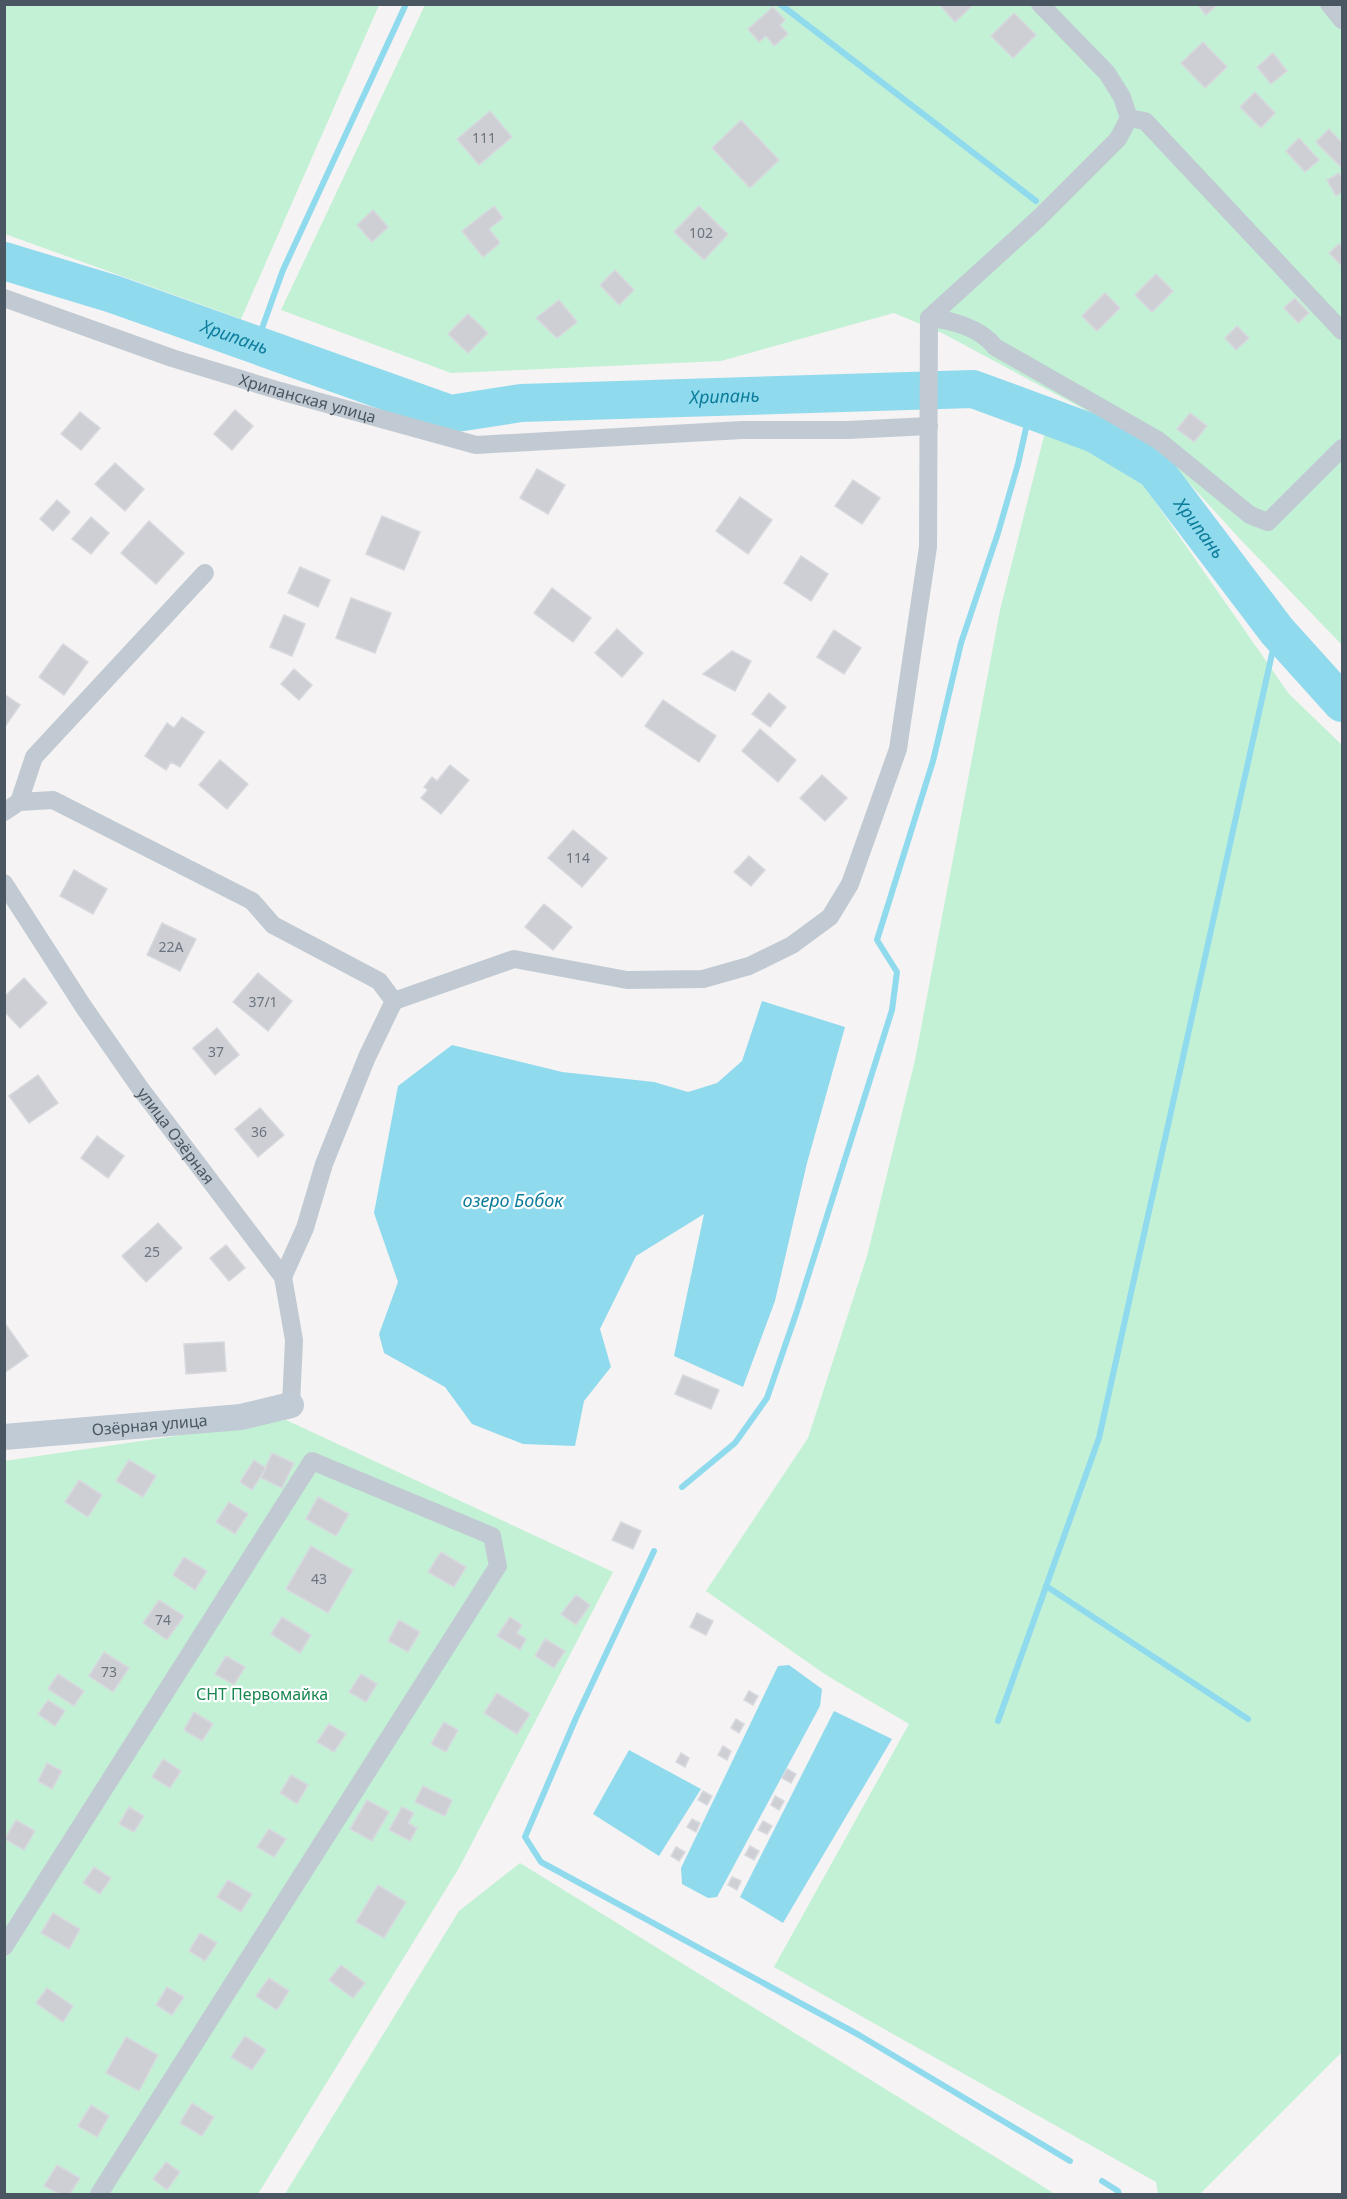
<svg xmlns="http://www.w3.org/2000/svg" width="1347" height="2199" viewBox="0 0 1347 2199" font-family="'Noto Sans',sans-serif">
	<style>
		.green { fill: #c3f1d5 }
		.water { fill: #90daee }
		.lines { fill: none; stroke-linecap: round; stroke-linejoin: round }
		.stream { stroke: #90daee; stroke-width: 6 }
		.river { stroke: #90daee; stroke-width: 38 }
		.building { fill: #cdcfd5; stroke: #d7d9de; stroke-width: 1.5 }
		.street { stroke: #c1cad2; stroke-width: 18 }
		.secondary { stroke: #c1cbd6; stroke-width: 26 }
		.labels { text-anchor: middle; stroke-width: 4.5; stroke-linejoin: round; paint-order: stroke }
		.number-label { font-size: 14px; fill: #6b747e }
		.street-label { font-size: 16px; fill: #4a5661; stroke: #fff }
		.park-label { font-size: 16px; fill: #17864f; stroke: #fff }
		.water-label { font-size: 18px; font-style: italic; fill: #0c7c9b; stroke: #fff }
	</style>
	<rect width="100%" height="100%" fill="#f5f3f3"/>
	<g class="green">
		<polygon points="5,4 379,5 241,319 5,234"/>
		<polygon points="425,5 1342,5 1342,645 1239,538 1158,449 944,334 894,313 721,361 451,373 281,310"/>
		<polygon points="1046,428 1133,470 1289,694 1342,745 1342,2052 1200,2194 1158,2194 1156,2182 774,1967 909,1724 826,1675 706,1591 808,1438 867,1256 915,1060 1000,610"/>
		<polygon points="286,1420 613,1572 459,1868 258,2194 5,2194 4,1461"/>
		<polygon points="520,1863 1055,2194 285,2194 459,1911"/>
	</g>
	<g class="water">
		<polygon points="762,1001 845,1027 807,1163 775,1301 743,1387 674,1356 704,1214 636,1256 600,1329 611,1367 584,1401 575,1446 523,1444 472,1424 445,1387 384,1353 379,1334 398,1282 374,1213 398,1086 452,1045 562,1072 654,1082 688,1092 717,1083 742,1061"/>
		<polygon points="789,1665 822,1689 820,1706 717,1897 708,1898 682,1884 681,1868 778,1666"/>
		<polygon points="834,1711 892,1739 783,1923 740,1897"/>
		<polygon points="629,1750 701,1789 659,1856 593,1814"/>
	</g>
	<g class="lines">
		<g class="stream">
			<polyline points="780,4 1036,201"/>
			<polyline points="256,345 283,270 406,4"/>
			<polyline points="682,1487 735,1443 767,1398 797,1311 892,1010 897,972 877,940 933,761 961,643 998,533 1018,464 1027,424 1033,411"/>
			<polyline points="654,1551 576,1718 525,1837 541,1862 859,2035 1070,2161"/>
			<polyline points="1046,1586 1248,1719"/>
			<polyline points="998,1721 1099,1438 1277,631"/>
			<polyline points="1102,2181 1118,2191 1119,2194"/>
		</g>
		<path class="river" id="s1" d="M4 261 113 294 450 414 521 403 973 389 1033 411 1095 434 1155 470 1277 631 1342 703"/>
	</g>
	<g class="building">
		<polygon points="939,4 974,4 955,22"/>
		<polygon points="1197,4 1218,4 1206,15"/>
		<polygon points="773,7 785,20 780,25 788,34 774,46 766,36 759,42 748,29"/>
		<polygon points="1014,13 1036,35 1013,58 991,36"/>
		<polygon points="1203,42 1227,67 1205,88 1181,63"/>
		<polygon points="1273,53 1287,71 1271,84 1257,67"/>
		<polygon points="1255,92 1275,113 1261,128 1240,107"/>
		<polygon points="490,111 512,137 479,165 457,139"/>
		<polygon points="741,120 779,160 750,188 712,148"/>
		<polygon points="1329,129 1342,143 1342,168 1316,142"/>
		<polygon points="1299,138 1319,160 1305,172 1286,151"/>
		<polygon points="1339,173 1342,179 1342,192 1336,196 1327,180"/>
		<polygon points="494,206 503,218 489,229 500,243 483,257 462,231"/>
		<polygon points="699,206 728,234 704,260 674,232"/>
		<polygon points="373,210 388,227 372,242 357,225"/>
		<polygon points="1339,244 1342,247 1342,266 1329,253"/>
		<polygon points="615,270 634,290 619,305 600,285"/>
		<polygon points="1156,274 1173,291 1152,312 1135,295"/>
		<polygon points="1105,293 1120,308 1097,331 1082,316"/>
		<polygon points="1295,298 1309,313 1298,323 1284,308"/>
		<polygon points="559,300 577,322 557,338 536,318"/>
		<polygon points="468,314 488,333 468,353 448,334"/>
		<polygon points="1237,326 1249,338 1236,350 1225,338"/>
		<polygon points="235,410 253,426 232,450 214,434"/>
		<polygon points="80,412 100,428 81,450 61,434"/>
		<polygon points="1190,413 1207,426 1194,442 1177,429"/>
		<polygon points="115,463 144,489 125,511 95,484"/>
		<polygon points="537,469 565,485 548,514 520,498"/>
		<polygon points="853,480 880,498 862,524 835,506"/>
		<polygon points="740,497 772,520 748,554 716,531"/>
		<polygon points="57,500 70,512 53,531 40,519"/>
		<polygon points="382,516 420,532 404,570 366,554"/>
		<polygon points="91,517 109,533 91,554 72,539"/>
		<polygon points="149,521 184,553 156,584 121,553"/>
		<polygon points="801,556 828,574 811,601 784,583"/>
		<polygon points="300,567 330,580 318,607 288,593"/>
		<polygon points="552,588 591,618 573,642 534,613"/>
		<polygon points="351,598 391,613 375,653 336,638"/>
		<polygon points="284,615 305,624 292,656 270,647"/>
		<polygon points="617,629 643,653 622,677 595,653"/>
		<polygon points="834,630 861,648 844,674 817,657"/>
		<polygon points="63,644 88,662 64,695 39,677"/>
		<polygon points="732,651 751,661 735,691 703,674"/>
		<polygon points="294,669 312,685 299,700 281,684"/>
		<polygon points="769,693 786,707 770,727 752,714"/>
		<polygon points="4,694 20,705 4,728"/>
		<polygon points="663,700 716,736 699,762 645,726"/>
		<polygon points="182,717 204,732 180,767 171,762 166,770 145,756 167,723 174,728"/>
		<polygon points="760,729 796,760 778,782 742,751"/>
		<polygon points="220,760 248,784 227,809 199,785"/>
		<polygon points="450,765 469,780 441,814 421,798 428,790 424,787 432,777 437,781"/>
		<polygon points="822,775 847,798 825,821 800,798"/>
		<polygon points="573,830 607,858 582,887 548,858"/>
		<polygon points="749,856 765,870 751,886 734,872"/>
		<polygon points="74,870 107,889 93,914 60,896"/>
		<polygon points="544,904 572,927 553,950 525,927"/>
		<polygon points="162,923 196,939 180,971 147,955"/>
		<polygon points="258,973 292,1001 268,1031 233,1002"/>
		<polygon points="24,978 47,1003 20,1028 4,1011 4,997"/>
		<polygon points="217,1028 239,1055 215,1075 193,1048"/>
		<polygon points="38,1075 58,1103 29,1123 9,1096"/>
		<polygon points="260,1108 284,1135 258,1157 235,1129"/>
		<polygon points="97,1136 124,1156 108,1178 81,1158"/>
		<polygon points="158,1223 182,1248 146,1282 122,1256"/>
		<polygon points="226,1245 245,1268 229,1281 210,1258"/>
		<polygon points="4,1322 28,1356 4,1373"/>
		<polygon points="224,1342 226,1371 186,1374 184,1344"/>
		<polygon points="683,1375 719,1390 711,1409 675,1394"/>
		<polygon points="272,1453 294,1463 282,1488 261,1478"/>
		<polygon points="129,1460 156,1476 143,1497 116,1481"/>
		<polygon points="254,1460 266,1468 252,1490 240,1482"/>
		<polygon points="79,1480 102,1495 88,1517 65,1502"/>
		<polygon points="318,1497 349,1514 336,1536 306,1519"/>
		<polygon points="229,1502 248,1514 235,1534 216,1522"/>
		<polygon points="621,1522 641,1531 633,1549 612,1540"/>
		<polygon points="311,1546 353,1570 328,1613 286,1589"/>
		<polygon points="441,1552 466,1567 454,1587 428,1572"/>
		<polygon points="184,1557 207,1571 195,1590 173,1575"/>
		<polygon points="576,1595 590,1605 576,1625 561,1614"/>
		<polygon points="159,1600 184,1616 167,1640 143,1623"/>
		<polygon points="697,1613 713,1621 706,1635 690,1627"/>
		<polygon points="282,1617 311,1635 300,1653 271,1634"/>
		<polygon points="510,1617 522,1625 517,1633 526,1639 520,1650 497,1636"/>
		<polygon points="399,1620 420,1632 408,1652 388,1641"/>
		<polygon points="545,1639 565,1651 554,1668 535,1656"/>
		<polygon points="104,1652 129,1668 113,1692 89,1676"/>
		<polygon points="226,1656 245,1667 234,1685 215,1674"/>
		<polygon points="58,1674 84,1691 74,1706 48,1689"/>
		<polygon points="361,1674 377,1684 366,1702 349,1692"/>
		<polygon points="749,1691 758,1696 753,1705 744,1700"/>
		<polygon points="497,1693 530,1714 517,1734 484,1713"/>
		<polygon points="48,1700 65,1711 55,1726 38,1714"/>
		<polygon points="194,1712 213,1724 202,1741 184,1730"/>
		<polygon points="736,1719 744,1724 739,1733 731,1728"/>
		<polygon points="444,1722 458,1730 446,1752 431,1744"/>
		<polygon points="329,1724 346,1734 334,1752 317,1742"/>
		<polygon points="723,1746 731,1751 727,1760 718,1755"/>
		<polygon points="681,1753 689,1758 685,1767 676,1762"/>
		<polygon points="163,1759 181,1771 170,1788 152,1777"/>
		<polygon points="47,1763 62,1771 52,1789 38,1781"/>
		<polygon points="787,1769 796,1774 791,1783 782,1778"/>
		<polygon points="291,1775 308,1785 297,1804 280,1793"/>
		<polygon points="423,1786 452,1800 445,1816 415,1802"/>
		<polygon points="703,1791 712,1796 707,1805 698,1800"/>
		<polygon points="775,1796 784,1801 779,1810 771,1805"/>
		<polygon points="367,1800 389,1812 372,1841 350,1829"/>
		<polygon points="129,1807 144,1816 134,1832 119,1824"/>
		<polygon points="402,1807 414,1813 408,1823 417,1828 410,1841 389,1830"/>
		<polygon points="692,1819 700,1823 696,1832 687,1827"/>
		<polygon points="16,1820 35,1831 24,1850 5,1839"/>
		<polygon points="763,1821 772,1826 767,1834 758,1830"/>
		<polygon points="269,1829 286,1839 274,1857 257,1847"/>
		<polygon points="750,1846 759,1851 754,1860 745,1855"/>
		<polygon points="676,1847 685,1852 679,1861 671,1856"/>
		<polygon points="94,1867 111,1878 100,1894 83,1883"/>
		<polygon points="732,1877 741,1881 737,1890 728,1885"/>
		<polygon points="228,1880 252,1894 241,1912 217,1897"/>
		<polygon points="378,1885 406,1902 384,1938 356,1922"/>
		<polygon points="53,1913 80,1929 69,1949 41,1933"/>
		<polygon points="200,1933 217,1943 205,1961 189,1951"/>
		<polygon points="341,1965 365,1983 353,1998 329,1980"/>
		<polygon points="269,1978 289,1991 277,2010 256,1996"/>
		<polygon points="167,1987 184,1997 172,2015 156,2005"/>
		<polygon points="47,1988 73,2006 63,2022 36,2003"/>
		<polygon points="245,2036 266,2050 252,2070 231,2057"/>
		<polygon points="126,2037 158,2055 139,2091 106,2073"/>
		<polygon points="192,2103 214,2117 202,2136 180,2123"/>
		<polygon points="91,2105 109,2116 97,2137 78,2126"/>
		<polygon points="166,2162 180,2172 167,2190 153,2179"/>
		<polygon points="57,2165 80,2178 70,2194 59,2194 44,2186"/>
	</g>
	<g class="lines">
		<g class="street">
			<polyline points="1329,4 1342,20"/>
			<polyline points="1129,118 1145,121 1342,331"/>
			<path id="s2" d="M4 298 172 358 280 391 476 445 742 430H848L929 426"/>
			<path d="M929 318C951 320 981 328 995 347L1158 440 1250 515 1268 522 1342 448"/>
			<polyline points="19,802 34,757 205,573"/>
			<polyline points="4,812 19,802 53,800 252,901 273,925 379,981 394,1001 514,959 627,980 703,979 749,966 792,945 830,917 850,884 898,749 928,547 929,318 1039,218 1118,139 1129,118 1122,97 1107,73 1040,4"/>
			<path id="s3" d="M4 883 83 1006 140 1088 283 1277 294 1340 291 1405"/>
			<polyline points="283,1277 305,1228 324,1164 367,1057 394,1001"/>
			<polyline points="4,1947 312,1461 492,1536 498,1566 99,2194"/>
		</g>
		<path class="secondary" id="s4" d="M4 1437 241 1417 291 1405"/>
	</g>
	<g class="labels">
		<g class="number-label">
			<text x="484" y="143">111</text>
			<text x="701" y="238">102</text>
			<text x="578" y="863">114</text>
			<text x="171" y="952">22А</text>
			<text x="263" y="1007">37/1</text>
			<text x="216" y="1057">37</text>
			<text x="259" y="1137">36</text>
			<text x="152" y="1257">25</text>
			<text x="319" y="1584">43</text>
			<text x="163" y="1625">74</text>
			<text x="109" y="1677">73</text>
		</g>
		<g class="street-label">
			<text dy="6" stroke="none"><textPath href="#s2" startOffset="320">Хрипанская улица</textPath></text>
			<text dy="6" stroke="none"><textPath href="#s3" startOffset="306">улица Озёрная</textPath></text>
			<text dy="6" stroke="none"><textPath href="#s4" startOffset="146">Озёрная улица</textPath></text>
		</g>
		<g class="park-label">
			<text x="262" y="1700">СНТ Первомайка</text>
		</g>
		<g class="water-label">
			<text dy="6" stroke="none"><textPath href="#s1" startOffset="243">Хрипань</textPath></text>
			<text dy="6" stroke="none"><textPath href="#s1" startOffset="747">Хрипань</textPath></text>
			<text dy="6" stroke="none"><textPath href="#s1" startOffset="1269">Хрипань</textPath></text>
			<text x="513" y="1207">озеро Бобок</text>
		</g>
	</g>
	<rect width="1347" height="2199" fill="none" stroke="#4a5661" stroke-width="12"/>
</svg>
